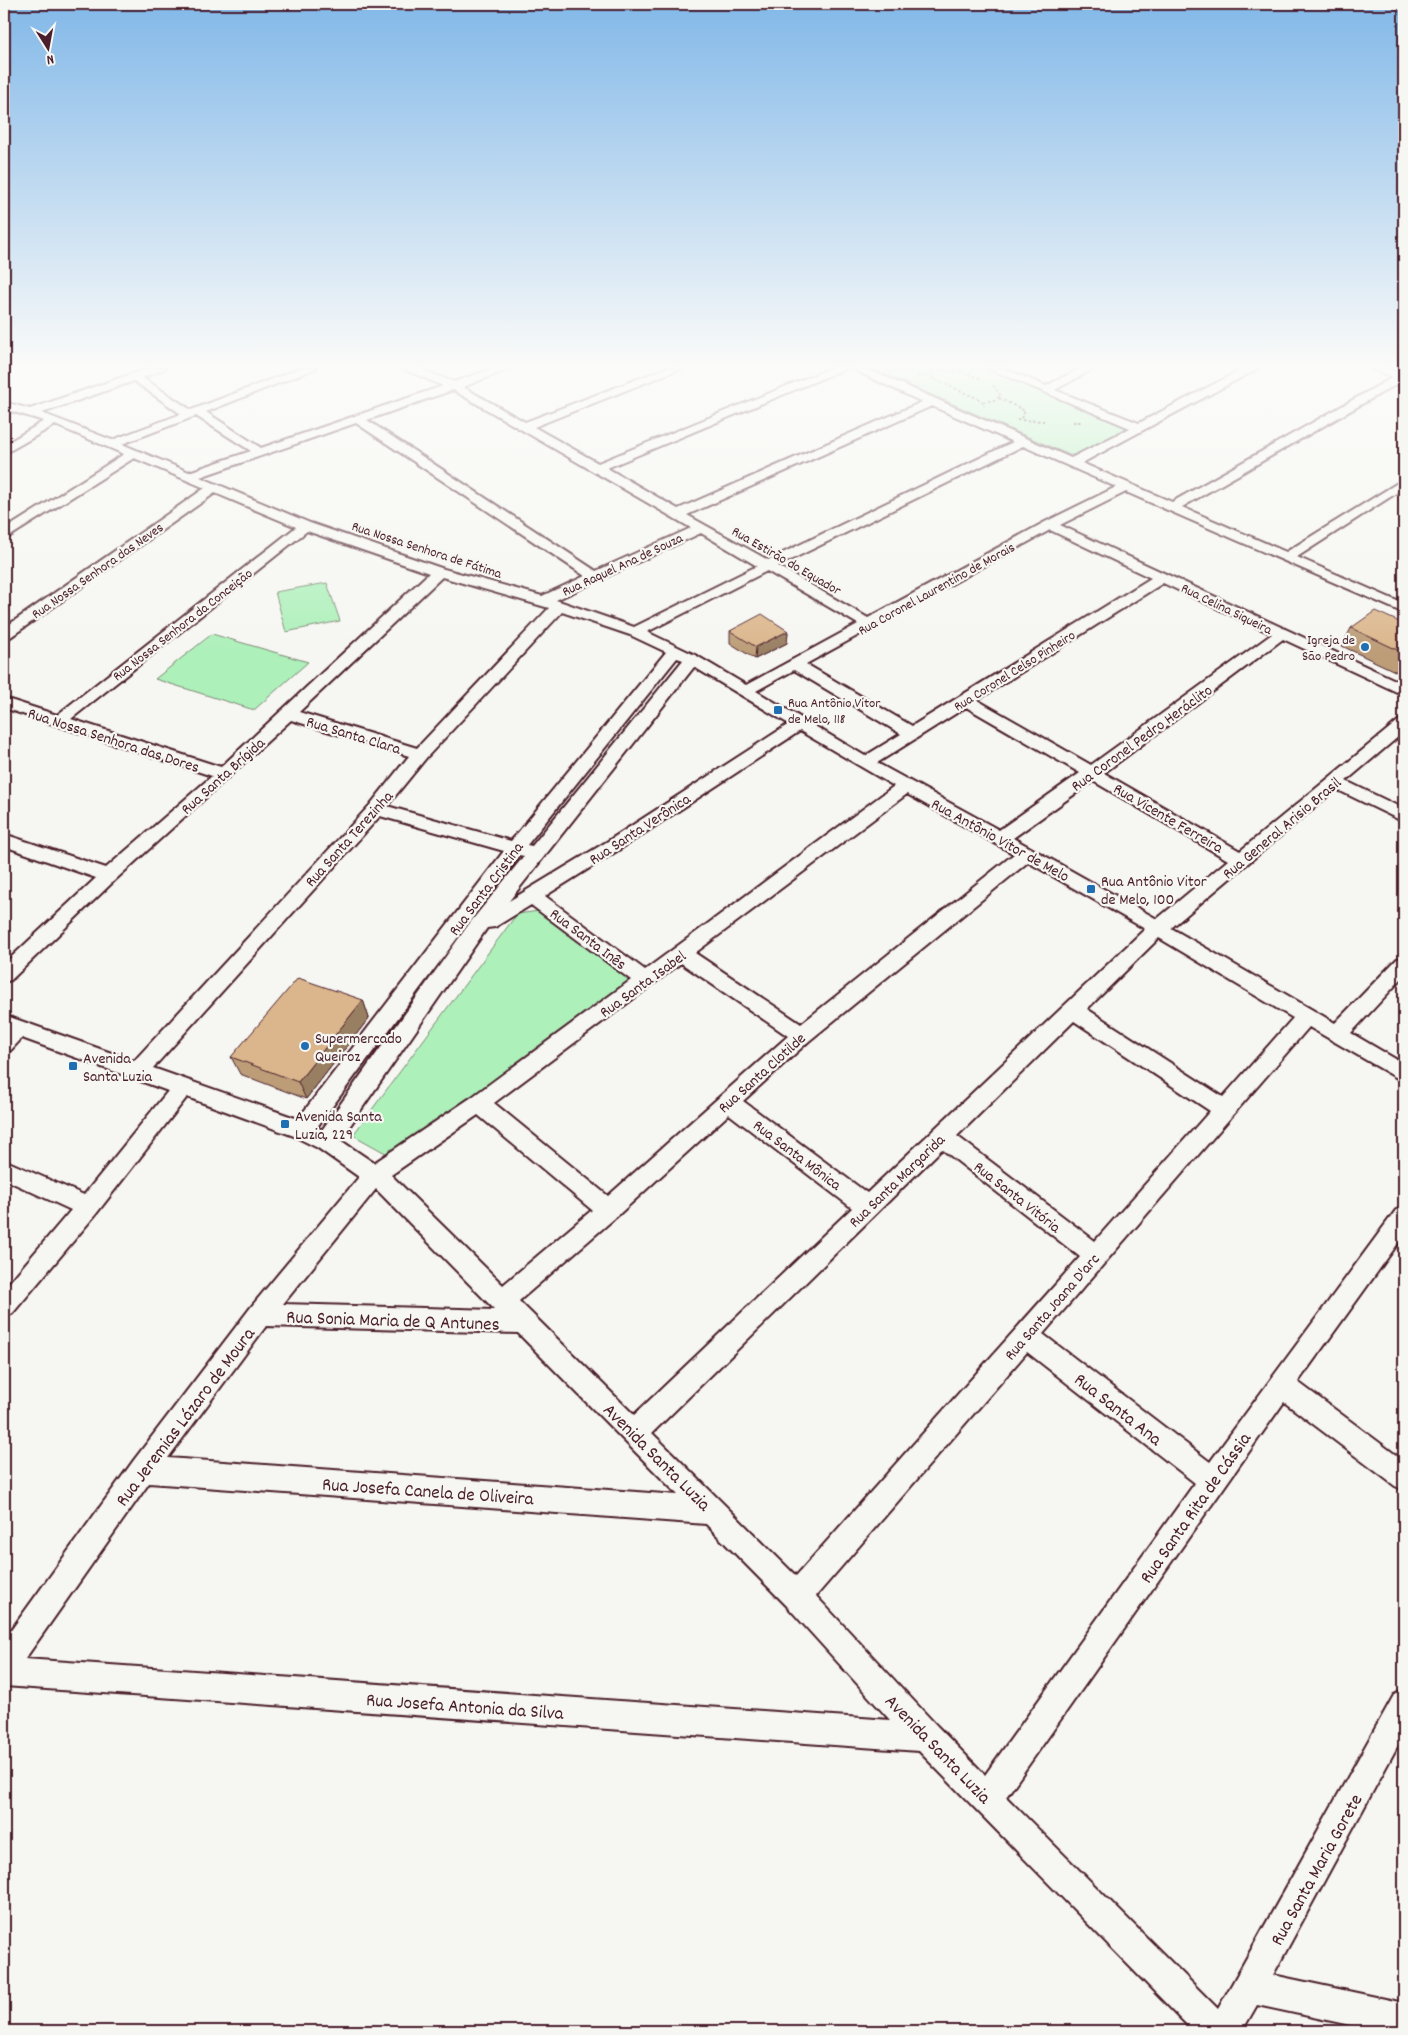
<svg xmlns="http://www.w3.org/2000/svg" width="1408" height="2035" viewBox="0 0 1408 2035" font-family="Dekko,sans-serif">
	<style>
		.green { fill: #adf0ba; stroke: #7c8872 }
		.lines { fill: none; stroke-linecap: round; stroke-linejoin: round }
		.minor-casing { stroke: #4a1f2b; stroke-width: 4 }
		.tertiary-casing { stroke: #4a1f2b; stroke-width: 4 }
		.path { stroke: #4a1f2b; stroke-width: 2; stroke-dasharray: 2.5 2.5; stroke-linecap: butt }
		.minor { fill: #f6f6f2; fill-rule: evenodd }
		.tertiary { fill: #f6f6f2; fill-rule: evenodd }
		.wall { fill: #bc9d78; stroke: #4a1f2b }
		.shaded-wall { fill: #997f62; stroke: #4a1f2b }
		.building { fill: #dbb68c; stroke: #4a1f2b }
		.poi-dot { fill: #1f6fb2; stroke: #f6f6f2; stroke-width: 2 }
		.labels { text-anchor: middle; stroke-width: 4.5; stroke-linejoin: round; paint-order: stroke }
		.far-street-label { font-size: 14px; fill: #4a1f2b; stroke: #f6f6f2 }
		.far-poi-label { font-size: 14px; fill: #4a1f2b; stroke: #f6f6f2; text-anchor: end }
		.street-label { font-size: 16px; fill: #4a1f2b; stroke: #f6f6f2 }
		.poi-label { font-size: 16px; fill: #4a1f2b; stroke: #f6f6f2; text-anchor: start }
		.near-street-label { font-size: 19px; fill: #4a1f2b; stroke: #f6f6f2 }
	</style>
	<rect width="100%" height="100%" fill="#f6f6f2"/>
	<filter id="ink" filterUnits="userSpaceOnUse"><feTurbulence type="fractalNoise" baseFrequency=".02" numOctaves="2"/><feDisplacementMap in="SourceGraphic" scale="10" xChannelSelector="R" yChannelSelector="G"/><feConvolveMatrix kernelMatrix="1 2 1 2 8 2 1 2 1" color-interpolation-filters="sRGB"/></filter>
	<g filter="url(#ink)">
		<g class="green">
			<polygon points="871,368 986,368 1128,429 1084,453 1070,455"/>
			<polygon points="327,583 340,621 286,632 275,592"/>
			<polygon points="212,634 308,662 254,710 155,679"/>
			<polygon points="539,911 633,980 389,1155 353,1135 517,914"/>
		</g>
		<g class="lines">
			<g class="minor-casing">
				<path id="minor" d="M149 368H166L143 378 191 410 301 368H317L206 412 261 448 443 386 401 368H417L454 382 495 368H512L463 387 525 422 666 368H682L534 427 598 463 831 368H847L607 468 678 509 922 402 850 368H865L1071 458 1130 428 987 368H1003L1046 386 1081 368H1095L1055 390 1139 423 1245 368H1259L1082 463 1172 502 1397 375 1404 374V380L1182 507 1286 552 1404 479V488L1297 557 1404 604V613L1126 492 1060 525 1404 684V695L1399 693 1283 639 1104 773 1240 851 1398 721 1404 719V732L1346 781 1404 809V822L1336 789 1171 928 1335 1023 1397 959 1404 957V976L1351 1033 1404 1064V1082L1309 1027 1043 1334 1210 1462 1396 1210 1404 1207V1235L1298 1382 1404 1461V1490L1395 1486 1284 1402 1006 1797 1218 2009 1394 1695 1404 1690V1734L1273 1975 1404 2003V2031H1378L1257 2005 1242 2031H1193L919 1751 4 1686V1640L134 1460 251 1307 359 1177 318 1148 294 1136 187 1097 96 1214 12 1314 4 1317V1289L71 1210 4 1179V1160L84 1195 168 1091 22 1038 11 1050 4 1052V1015L134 1061 370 805 409 756 291 720 115 880 11 980 4 982V964L96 878 4 846V834L106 868 212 776 4 708V698L57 715 296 527 215 493 9 638 4 639V628L205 488 134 458 4 540V530L124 454 55 425 4 454V445L44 421 4 409V402L30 409ZM134 381 181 414 112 440 42 413ZM453 390 691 528 596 571 367 420ZM932 406 1013 442 768 560 687 515ZM196 416 251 451 189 472 122 444ZM356 423 585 576 542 596 444 569 310 523 200 477ZM1023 446 1116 487 1045 522 868 618 778 566ZM1050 530 1151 578 912 726 806 664ZM307 531 429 573 221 767 71 719ZM701 533 757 566 634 627 556 600ZM767 571 858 624 746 685 697 656 647 632ZM442 577 549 608 417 748 299 712ZM1163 583 1272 634 1091 765 977 700ZM562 612 630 635 666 652 511 841 387 806 426 758ZM677 658 683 660 532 846 527 845ZM694 667 789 724 608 841 509 901ZM794 670 901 734 865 756 756 691ZM966 707 1080 773 999 830 877 763ZM800 731 894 786 645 970 545 896 620 849ZM1093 781 1228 860 1157 919 1013 838ZM907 794 1014 854 801 1024 695 953ZM380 816 504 851 298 1119 153 1068ZM519 855 524 856 469 924 322 1130 317 1127ZM1028 862 1145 929 867 1193 743 1101 809 1041ZM531 905 631 980 472 1097 374 1163 340 1140 487 928 495 927ZM1159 938 1293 1018 1223 1097 1087 1009ZM681 963 788 1036 608 1196 494 1103ZM1074 1021 1210 1111 1095 1241 957 1136ZM729 1114 852 1208 634 1415 519 1301 616 1217ZM478 1115 592 1210 503 1285 391 1175ZM942 1149 1080 1257 796 1576 652 1433ZM376 1189 379 1192 495 1310 283 1304ZM266 1326 518 1333 678 1495 168 1458ZM1027 1352 1195 1483 985 1775 937 1726 816 1596ZM149 1483 706 1524 787 1606 890 1720 25 1659Z"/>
			</g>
			<g class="tertiary-casing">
				<polygon id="tertiary" points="1370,368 1389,368 1404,374 1404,382"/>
			</g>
			<g class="path">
				<polyline points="925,368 932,371"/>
				<polyline points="917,376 929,377 977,398 983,402 984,406"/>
				<path d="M934 379 932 371C949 369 965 372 981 379"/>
				<polyline points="999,398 1025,411 1020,420"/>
				<polyline points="983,402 995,400 1001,396 992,384"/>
				<polyline points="1017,420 1044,421"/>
				<polyline points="1073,422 1083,422"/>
			</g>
			<use href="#minor" class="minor"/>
			<use href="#tertiary" class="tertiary"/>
		</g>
		<g class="wall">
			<polygon points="1404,624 1404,670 1399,673 1342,646 1351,628"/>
			<polygon points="730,631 788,631 787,643 755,659 730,643"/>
			<polygon points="363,1000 369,1018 306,1099 240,1074 231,1057"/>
		</g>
		<g class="shaded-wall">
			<polygon points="788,631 787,643 755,659 756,647"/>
			<polygon points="1404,664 1404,670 1399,673"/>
			<polygon points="363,1000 369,1018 306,1099 298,1082"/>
		</g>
		<g class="building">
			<polygon points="1375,611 1404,624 1404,653 1351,628"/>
			<polygon points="762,614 788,631 756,647 730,631"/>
			<polygon points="298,978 363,1000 298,1082 231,1057"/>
		</g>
	</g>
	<linearGradient id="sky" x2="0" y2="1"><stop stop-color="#82b8e8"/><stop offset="0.56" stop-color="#fbfbf9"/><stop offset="1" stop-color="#fbfbf9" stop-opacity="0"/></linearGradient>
	<rect width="1408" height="653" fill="url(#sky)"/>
	<g class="poi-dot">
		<circle cx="1365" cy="647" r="5"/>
		<rect x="773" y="705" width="10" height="10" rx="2.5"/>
		<rect x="1086" y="884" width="10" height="10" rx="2.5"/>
		<circle cx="305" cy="1046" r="5"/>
		<rect x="68" y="1061" width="10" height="10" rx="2.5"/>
		<rect x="280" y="1119" width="10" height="10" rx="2.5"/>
	</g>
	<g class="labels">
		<g class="far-street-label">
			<text transform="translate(427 549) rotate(18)" y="5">Rua Nossa Senhora de Fátima</text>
			<text transform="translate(787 560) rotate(30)" y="5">Rua Estirão do Equador</text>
			<text transform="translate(622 564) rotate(-25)" y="5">Rua Raquel Ana de Souza</text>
			<text transform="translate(97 570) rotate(-35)" y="5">Rua Nossa Senhora das Neves</text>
			<text transform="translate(936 588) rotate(-29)" y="5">Rua Coronel Laurentino de Morais</text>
			<text transform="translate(1227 608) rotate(26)" y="5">Rua Celina Siqueira</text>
			<text transform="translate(182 624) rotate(-38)" y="5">Rua Nossa Senhora da Conceição</text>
			<text transform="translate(1014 670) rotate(-32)" y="5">Rua Coronel Celso Pinheiro</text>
		</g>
		<g class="far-poi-label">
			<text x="1355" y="644">Igreja de<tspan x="1355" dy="16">São Pedro</tspan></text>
			<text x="788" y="707" text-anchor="start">Rua Antônio Vitor<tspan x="788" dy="16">de Melo, 118</tspan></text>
		</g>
		<g class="street-label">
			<text transform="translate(354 734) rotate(17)" y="6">Rua Santa Clara</text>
			<text transform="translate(1141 737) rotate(-36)" y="6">Rua Coronel Pedro Heráclito</text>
			<text transform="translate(114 739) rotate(18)" y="6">Rua Nossa Senhora das Dores</text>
			<text transform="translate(222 775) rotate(-42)" y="6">Rua Santa Brígida</text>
			<text transform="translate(1169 817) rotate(30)" y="6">Rua Vicente Ferreira</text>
			<text transform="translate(1281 827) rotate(-40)" y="6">Rua General Arisio Brasil</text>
			<text transform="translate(639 828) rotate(-33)" y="6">Rua Santa Verônica</text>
			<text transform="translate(348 838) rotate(-48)" y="6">Rua Santa Terezinha</text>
			<text transform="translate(1001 839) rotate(29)" y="6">Rua Antônio Vitor de Melo</text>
			<text transform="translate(485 888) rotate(-53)" y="6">Rua Santa Cristina</text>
			<text transform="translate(589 938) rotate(37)" y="6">Rua Santa Inês</text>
			<text transform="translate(642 983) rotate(-36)" y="6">Rua Santa Isabel</text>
			<text transform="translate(761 1072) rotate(-42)" y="6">Rua Santa Clotilde</text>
			<text transform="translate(798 1154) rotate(37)" y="6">Rua Santa Mônica</text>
			<text transform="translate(896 1180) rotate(-44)" y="6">Rua Santa Margarida</text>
			<text transform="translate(1018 1196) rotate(38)" y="6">Rua Santa Vitória</text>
			<text transform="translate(1051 1306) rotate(-49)" y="6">Rua Santa Joana D'arc</text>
		</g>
		<g class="poi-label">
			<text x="1101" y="886">Rua Antônio Vitor<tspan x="1101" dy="18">de Melo, 100</tspan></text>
			<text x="315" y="1043">Supermercado<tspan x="315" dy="18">Queiroz</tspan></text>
			<text x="83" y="1063">Avenida<tspan x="83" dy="18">Santa Luzia</tspan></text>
			<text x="295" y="1121">Avenida Santa<tspan x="295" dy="18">Luzia, 229</tspan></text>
		</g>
		<g class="near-street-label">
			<text transform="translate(393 1319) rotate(2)" y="7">Rua Sonia Maria de Q Antunes</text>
			<text transform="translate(1119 1408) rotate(38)" y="7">Rua Santa Ana</text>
			<text transform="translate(184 1416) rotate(-53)" y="7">Rua Jeremias Lázaro de Moura</text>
			<text transform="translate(658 1456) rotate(45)" y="7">Avenida Santa Luzia</text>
			<text transform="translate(428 1490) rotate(4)" y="7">Rua Josefa Canela de Oliveira</text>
			<text transform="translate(1194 1507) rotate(-55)" y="7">Rua Santa Rita de Cássia</text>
			<text transform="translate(465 1705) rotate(4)" y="7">Rua Josefa Antonia da Silva</text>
			<text transform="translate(939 1748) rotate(46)" y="7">Avenida Santa Luzia</text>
			<text transform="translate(1315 1869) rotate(-61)" y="7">Rua Santa Maria Gorete</text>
		</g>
	</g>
	<rect width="1408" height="2035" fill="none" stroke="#f6f6f2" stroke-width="20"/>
	<rect x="10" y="10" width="1388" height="2015" fill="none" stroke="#4a1f2b" stroke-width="2" filter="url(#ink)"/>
	<g transform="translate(48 48) rotate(169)" stroke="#f6f6f2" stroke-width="4" paint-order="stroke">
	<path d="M0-4L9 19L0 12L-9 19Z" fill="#4a1f2b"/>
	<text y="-8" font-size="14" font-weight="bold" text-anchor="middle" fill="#4a1f2b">N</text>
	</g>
</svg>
